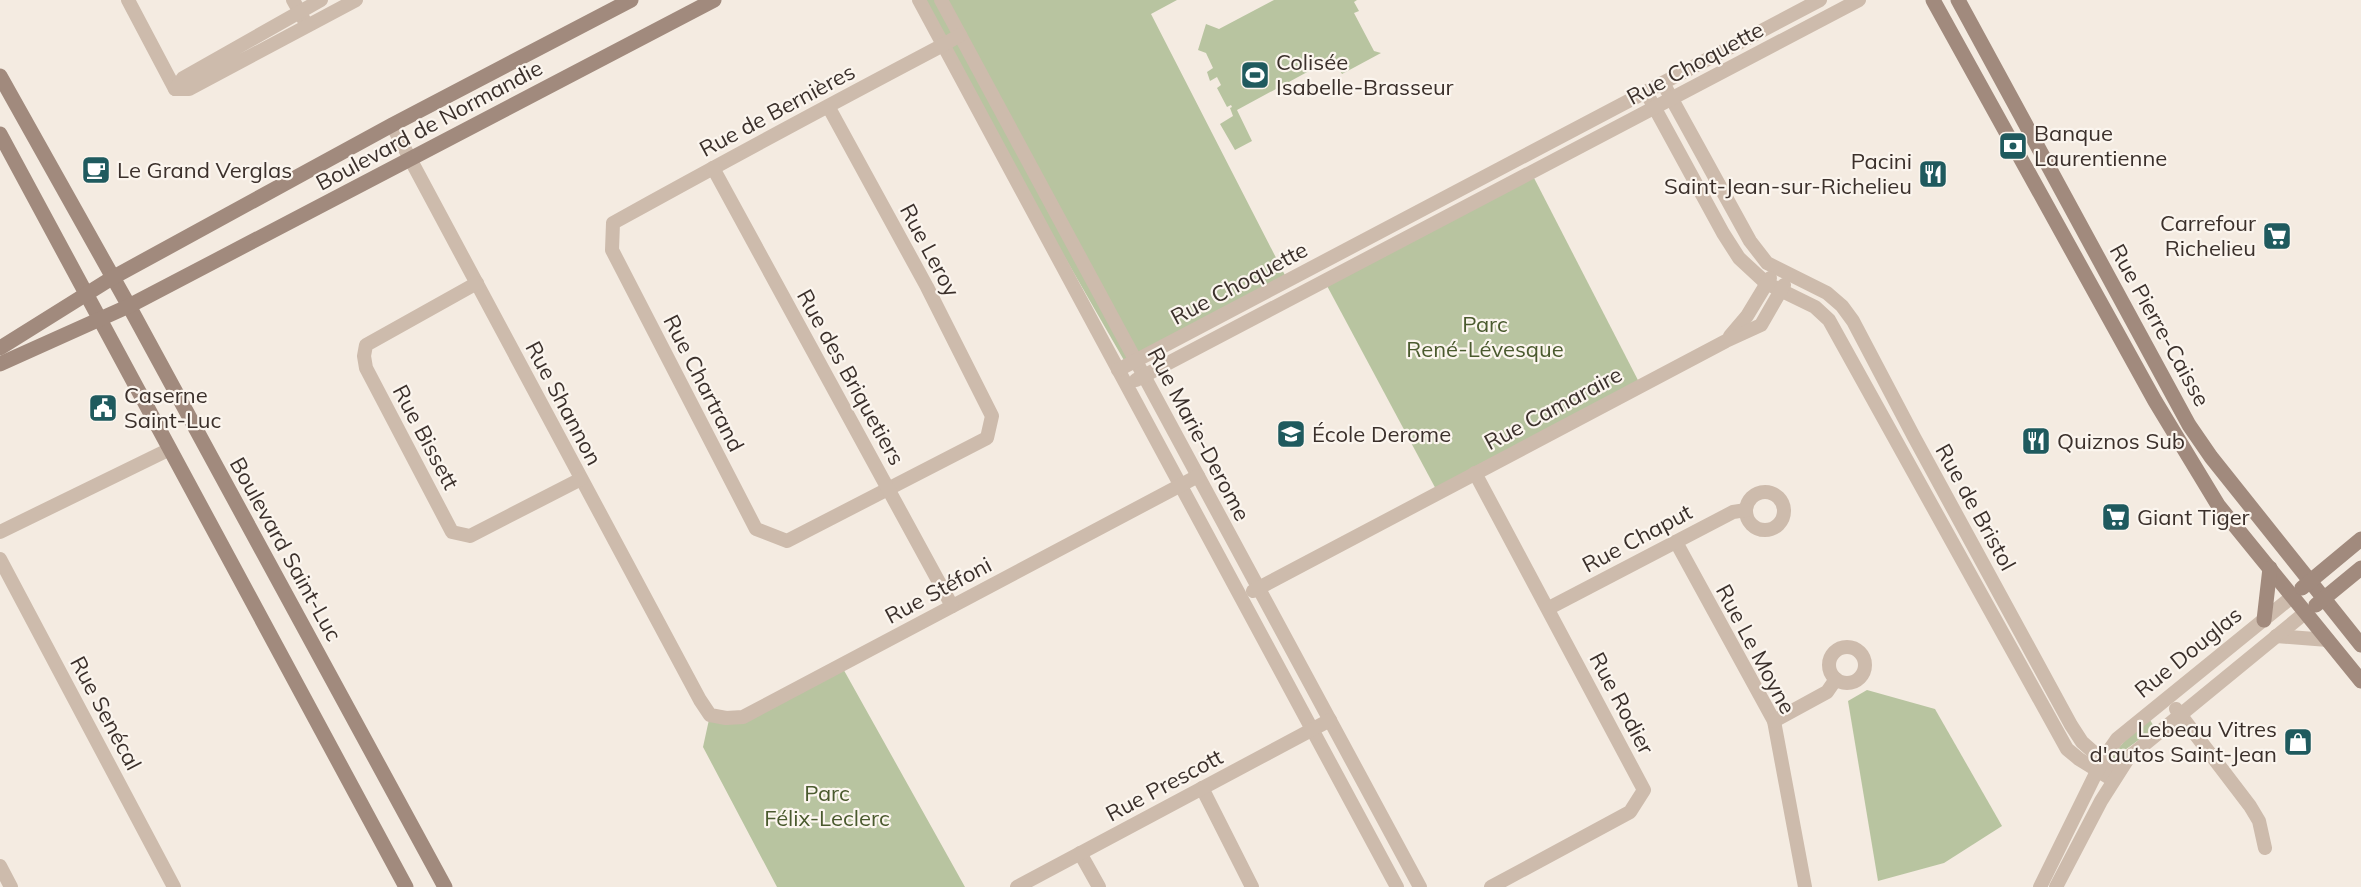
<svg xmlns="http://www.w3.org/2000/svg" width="2361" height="887" viewBox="0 0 2361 887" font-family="Mulish,sans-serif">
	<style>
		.green { fill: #b8c4a0 }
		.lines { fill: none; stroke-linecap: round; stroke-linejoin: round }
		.street { stroke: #cdbbac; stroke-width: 14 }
		.secondary { stroke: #a18a7d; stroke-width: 15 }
		.labels { text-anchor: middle; stroke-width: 4.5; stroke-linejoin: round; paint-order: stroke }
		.poi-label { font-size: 22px; fill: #3b302b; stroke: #fbf5ee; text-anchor: start }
		.street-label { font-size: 22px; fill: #3b302b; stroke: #fbf5ee }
		.park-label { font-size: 22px; fill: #4a5a2e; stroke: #fbf5ee }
	</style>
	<rect width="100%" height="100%" fill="#f4ebe1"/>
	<g class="green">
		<polygon points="921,0 1177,0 1151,14 1290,285 1129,369 943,45"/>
		<polygon points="1274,0 1357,0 1354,2 1359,11 1354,13 1374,51 1381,53 1342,74 1333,58 1237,110 1252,141 1235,150 1220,124 1233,116 1230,108 1232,107 1231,105 1227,107 1217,88 1221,85 1217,77 1210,81 1207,72 1213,68 1206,53 1198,50 1206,24 1219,29"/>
		<polygon points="1533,176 1641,386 1438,493 1326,284"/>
		<polygon points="841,665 965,887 777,887 703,747 710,715 726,718"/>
		<polygon points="1867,690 1935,709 2002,826 1944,863 1878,881 1848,701"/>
		<polygon points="2150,720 2155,728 2125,750 2118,761 2111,757 2128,737"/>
	</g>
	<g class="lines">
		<g class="street">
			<polyline points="128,0 175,89"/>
			<polyline points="293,0 304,20"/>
			<polyline points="321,0 183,78 175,89 189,89 356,0"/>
			<polyline points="919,0 1397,887"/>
			<polyline points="941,0 1420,887"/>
			<polyline points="1663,83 1750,241 1767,263 1827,293 1842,306 1853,321 1914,437 2071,725 2082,742 2117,773"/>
			<polyline points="1646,92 1723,233 1739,258 1766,283 1815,307 1829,320 2067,749 2079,759 2113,780"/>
			<path d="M828 106 927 287 992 416 987 438 787 541 756 529 612 250 613 223C723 162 833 103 943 45L960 35"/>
			<polyline points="392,125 700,700 710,715 726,718 743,717 1198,476"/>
			<polyline points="713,168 952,606"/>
			<polyline points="477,283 366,345 364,356 366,368 452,532 470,536 581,479"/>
			<polyline points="1730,336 1747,316 1770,278"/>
			<polyline points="1118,370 1820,0"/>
			<polyline points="1136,380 1859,0"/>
			<polyline points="1475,473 1644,790 1630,812 1491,887"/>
			<circle cx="1765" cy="511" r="19"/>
			<polyline points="0,532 170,449"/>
			<polyline points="1676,542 1774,721 1805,887"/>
			<polyline points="0,559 174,887"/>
			<polyline points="1253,591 1726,341 1761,325 1784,285"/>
			<polyline points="1549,608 1733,512 1746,510"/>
			<polyline points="2276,636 2328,640"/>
			<circle cx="1847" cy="665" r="18"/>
			<polyline points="2176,709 2250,806 2259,821 2265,848"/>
			<polyline points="1774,721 1827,692 1836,679"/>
			<polyline points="1202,788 1252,887"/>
			<polyline points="1080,853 1099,887"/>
			<polyline points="0,866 11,887"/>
			<polyline points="1017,887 1330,720"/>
			<polyline points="2040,887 2103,759 2117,739 2293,596"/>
			<polyline points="2056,887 2101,801 2129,757 2306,612"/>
		</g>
		<g class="secondary">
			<polyline points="1933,0 2155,401 2218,505 2361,681"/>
			<polyline points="1958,0 2189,425 2211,457 2361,645"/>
			<polyline points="0,76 129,306 445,887"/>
			<polyline points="0,134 406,887"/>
			<polyline points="0,348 112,278 392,125 631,0"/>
			<polyline points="0,364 129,306 714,0"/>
			<polyline points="2302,588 2361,539"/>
			<polyline points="2316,605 2361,568"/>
			<polyline points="2264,620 2270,568"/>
		</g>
	</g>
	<defs>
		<g id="stadium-square" transform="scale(1.5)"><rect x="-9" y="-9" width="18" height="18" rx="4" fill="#1f5a5e" stroke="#fbf5ee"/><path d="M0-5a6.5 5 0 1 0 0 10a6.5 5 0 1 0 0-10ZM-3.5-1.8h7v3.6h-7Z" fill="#fff"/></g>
		<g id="bank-square" transform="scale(1.5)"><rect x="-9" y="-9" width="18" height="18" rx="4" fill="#1f5a5e" stroke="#fbf5ee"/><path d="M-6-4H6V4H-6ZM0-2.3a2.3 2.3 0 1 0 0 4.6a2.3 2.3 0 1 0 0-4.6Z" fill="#fff"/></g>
		<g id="cafe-square" transform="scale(1.5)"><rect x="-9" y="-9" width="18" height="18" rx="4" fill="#1f5a5e" stroke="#fbf5ee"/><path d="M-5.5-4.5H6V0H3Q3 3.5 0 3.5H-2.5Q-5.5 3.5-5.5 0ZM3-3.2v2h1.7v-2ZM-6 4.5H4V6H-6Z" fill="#fff"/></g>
		<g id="restaurant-square" transform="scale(1.5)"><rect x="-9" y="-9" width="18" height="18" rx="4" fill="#1f5a5e" stroke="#fbf5ee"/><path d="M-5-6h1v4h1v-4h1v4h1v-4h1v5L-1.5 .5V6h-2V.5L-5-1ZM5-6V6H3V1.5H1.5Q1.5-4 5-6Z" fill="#fff"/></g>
		<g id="supermarket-square" transform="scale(1.5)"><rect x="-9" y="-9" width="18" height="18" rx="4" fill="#1f5a5e" stroke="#fbf5ee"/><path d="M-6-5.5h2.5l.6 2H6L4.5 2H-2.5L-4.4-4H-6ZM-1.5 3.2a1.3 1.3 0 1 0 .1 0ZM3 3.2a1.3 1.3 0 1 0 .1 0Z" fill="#fff"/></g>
		<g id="civic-square" transform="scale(1.5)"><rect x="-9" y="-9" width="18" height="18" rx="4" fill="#1f5a5e" stroke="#fbf5ee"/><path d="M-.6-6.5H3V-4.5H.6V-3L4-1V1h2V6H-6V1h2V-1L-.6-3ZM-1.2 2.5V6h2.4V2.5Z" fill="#fff"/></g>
		<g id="school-square" transform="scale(1.5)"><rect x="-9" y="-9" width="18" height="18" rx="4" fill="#1f5a5e" stroke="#fbf5ee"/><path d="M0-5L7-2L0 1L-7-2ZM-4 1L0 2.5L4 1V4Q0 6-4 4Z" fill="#fff"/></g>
		<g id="shop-square" transform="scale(1.5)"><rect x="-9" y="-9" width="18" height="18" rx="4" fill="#1f5a5e" stroke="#fbf5ee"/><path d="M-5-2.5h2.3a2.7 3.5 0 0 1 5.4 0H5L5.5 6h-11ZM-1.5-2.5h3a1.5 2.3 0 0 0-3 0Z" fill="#fff"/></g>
	</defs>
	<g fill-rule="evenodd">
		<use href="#stadium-square" x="1255" y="75"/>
		<use href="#bank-square" x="2013" y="146"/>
		<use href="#cafe-square" x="96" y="170"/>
		<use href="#restaurant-square" x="1933" y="174"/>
		<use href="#supermarket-square" x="2277" y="236"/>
		<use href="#civic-square" x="103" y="408"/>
		<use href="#school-square" x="1291" y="434"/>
		<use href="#restaurant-square" x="2036" y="441"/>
		<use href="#supermarket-square" x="2116" y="517"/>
		<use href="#shop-square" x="2298" y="742"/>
	</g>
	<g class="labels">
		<g class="poi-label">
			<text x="1276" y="70">Colisée<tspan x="1276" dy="25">Isabelle-Brasseur</tspan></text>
			<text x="2034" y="141">Banque<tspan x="2034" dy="25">Laurentienne</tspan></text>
			<text x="1912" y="169" text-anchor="end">Pacini<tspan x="1912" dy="25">Saint-Jean-sur-Richelieu</tspan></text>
			<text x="117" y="178">Le Grand Verglas</text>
			<text x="2256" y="231" text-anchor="end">Carrefour<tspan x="2256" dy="25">Richelieu</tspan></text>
			<text x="124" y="403">Caserne<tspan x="124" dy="25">Saint-Luc</tspan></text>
			<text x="1312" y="442">École Derome</text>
			<text x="2057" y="449">Quiznos Sub</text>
			<text x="2137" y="525">Giant Tiger</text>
			<text x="2277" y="737" text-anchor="end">Lebeau Vitres<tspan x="2277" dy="25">d'autos Saint-Jean</tspan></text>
		</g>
		<g class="street-label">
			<text transform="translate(1695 63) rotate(-28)" y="8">Rue Choquette</text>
			<text transform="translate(777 110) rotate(-28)" y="8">Rue de Bernières</text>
			<text transform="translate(429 125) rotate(-28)" y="8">Boulevard de Normandie</text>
			<text transform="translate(930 250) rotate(62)" y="8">Rue Leroy</text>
			<text transform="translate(1239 283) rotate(-28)" y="8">Rue Choquette</text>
			<text transform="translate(2160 325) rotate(61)" y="8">Rue Pierre-Caisse</text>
			<text transform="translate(851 377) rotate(61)" y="8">Rue des Briquetiers</text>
			<text transform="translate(704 383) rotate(63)" y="8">Rue Chartrand</text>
			<text transform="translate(564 403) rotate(62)" y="8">Rue Shannon</text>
			<text transform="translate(1553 408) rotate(-28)" y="8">Rue Camaraire</text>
			<text transform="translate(1199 434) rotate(62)" y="8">Rue Marie-Derome</text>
			<text transform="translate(426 437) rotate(62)" y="8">Rue Bissett</text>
			<text transform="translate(1976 507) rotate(61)" y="8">Rue de Bristol</text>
			<text transform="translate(1637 538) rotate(-28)" y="8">Rue Chaput</text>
			<text transform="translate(286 549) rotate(61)" y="8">Boulevard Saint-Luc</text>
			<text transform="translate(938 590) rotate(-28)" y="8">Rue Stéfoni</text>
			<text transform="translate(1756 649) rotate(62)" y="8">Rue Le Moyne</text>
			<text transform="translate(2188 652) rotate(-39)" y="8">Rue Douglas</text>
			<text transform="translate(1622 703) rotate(62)" y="8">Rue Rodier</text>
			<text transform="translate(106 713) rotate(62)" y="8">Rue Senécal</text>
			<text transform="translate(1164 785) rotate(-28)" y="8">Rue Prescott</text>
		</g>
		<g class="park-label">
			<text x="1485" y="332">Parc<tspan x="1485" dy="25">René-Lévesque</tspan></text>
			<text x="827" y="801">Parc<tspan x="827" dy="25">Félix-Leclerc</tspan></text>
		</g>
	</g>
</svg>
